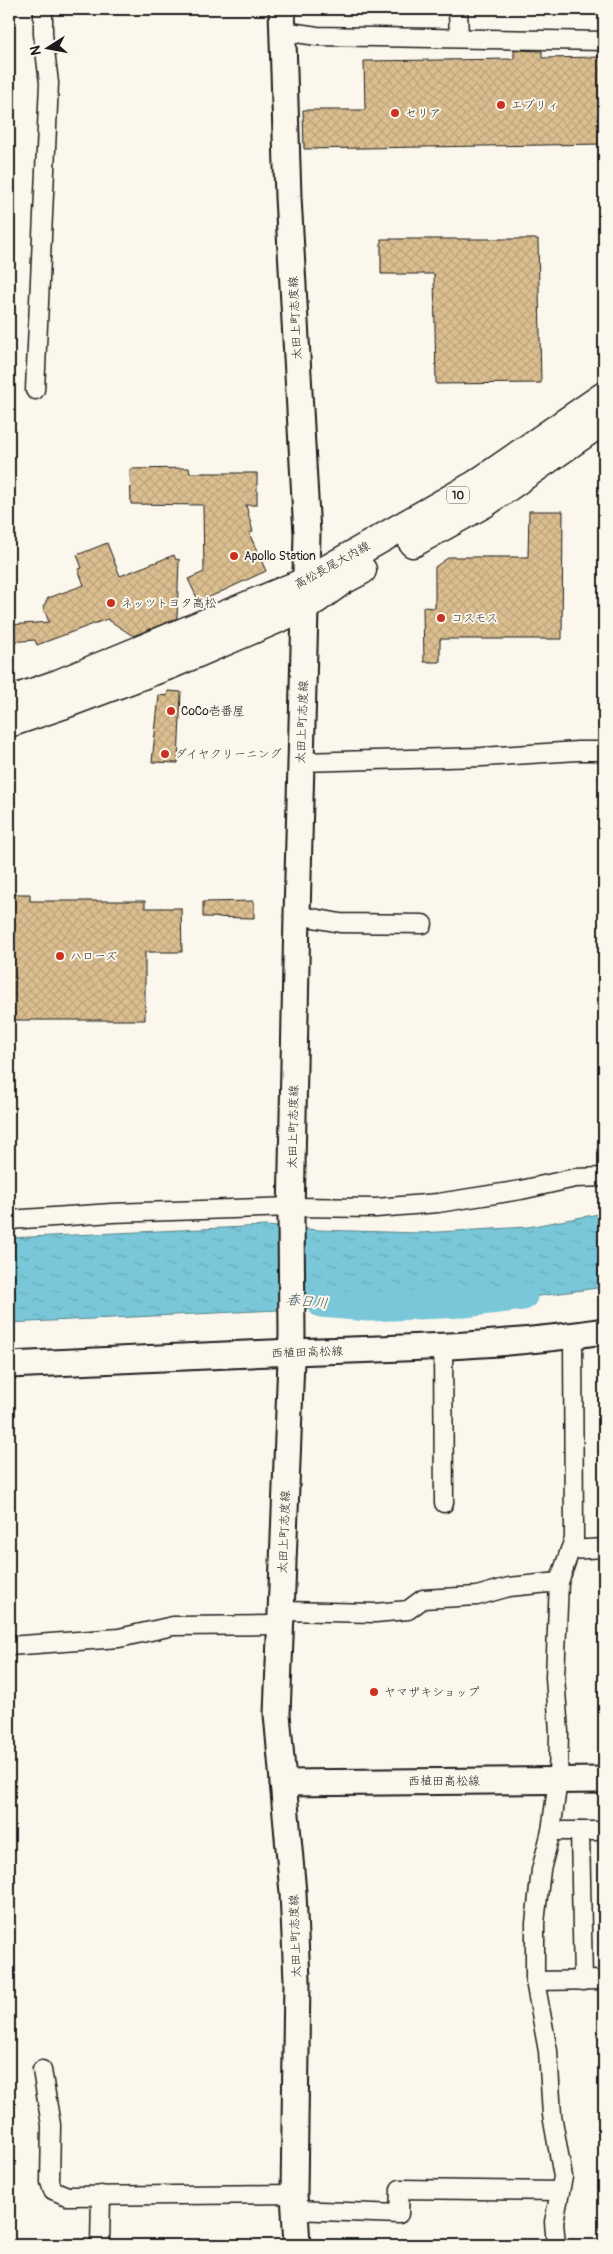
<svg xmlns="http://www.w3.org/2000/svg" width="613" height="2254" viewBox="0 0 613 2254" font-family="Pangolin,'Klee One',sans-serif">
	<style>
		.water { fill: url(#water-ripples); stroke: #54838d }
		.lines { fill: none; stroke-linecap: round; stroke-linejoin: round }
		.river { stroke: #79c7d8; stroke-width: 29 }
		.building { fill: url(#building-cross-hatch); stroke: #1c1c1c }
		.minor-casing { stroke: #1c1c1c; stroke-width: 21 }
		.secondary-casing { stroke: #1c1c1c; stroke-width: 29 }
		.primary-casing { stroke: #1c1c1c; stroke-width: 31 }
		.minor { stroke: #fbf7ec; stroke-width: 18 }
		.secondary { stroke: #fbf7ec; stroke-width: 25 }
		.primary { stroke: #fbf7ec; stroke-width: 28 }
		.poi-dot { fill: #c8321e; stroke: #fbf7ec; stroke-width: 2 }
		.labels { text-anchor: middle; stroke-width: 4; stroke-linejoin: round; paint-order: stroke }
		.shield { fill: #fbf7ec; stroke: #5f5e5a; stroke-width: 1 }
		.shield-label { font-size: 11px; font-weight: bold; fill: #1c1c1c }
		.poi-label { font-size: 12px; fill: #1c1c1c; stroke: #fbf7ec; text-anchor: start }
		.street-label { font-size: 12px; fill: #1c1c1c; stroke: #fbf7ec }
		.water-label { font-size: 14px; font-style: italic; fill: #3d585e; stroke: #fbf7ec }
	</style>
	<defs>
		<pattern id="water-ripples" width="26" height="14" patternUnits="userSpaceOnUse" patternTransform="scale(1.25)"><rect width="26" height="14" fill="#79c7d8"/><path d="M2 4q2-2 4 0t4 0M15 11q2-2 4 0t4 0" fill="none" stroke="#68aab9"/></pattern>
		<pattern id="building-cross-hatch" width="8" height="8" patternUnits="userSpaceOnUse" patternTransform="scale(1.25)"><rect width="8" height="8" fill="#dcbf90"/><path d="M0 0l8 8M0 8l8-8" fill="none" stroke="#bca47c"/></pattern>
	</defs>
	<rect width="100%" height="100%" fill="#fbf7ec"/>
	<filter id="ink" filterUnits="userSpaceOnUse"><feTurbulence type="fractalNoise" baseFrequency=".02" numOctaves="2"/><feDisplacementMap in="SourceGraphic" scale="10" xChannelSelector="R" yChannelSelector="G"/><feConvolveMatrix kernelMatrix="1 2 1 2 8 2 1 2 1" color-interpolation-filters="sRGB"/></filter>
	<g filter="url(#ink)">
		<polygon class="water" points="604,1213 604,1287 525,1298 9,1323 9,1238 265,1226 319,1230 420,1233 528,1227"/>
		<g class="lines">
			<polyline class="river" points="321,1303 368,1307 464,1303 523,1296"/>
		</g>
		<g class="building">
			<polygon points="514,50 542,51 542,58 604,57 604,144 304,149 303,110 365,110 364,61 514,59"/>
			<polygon points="381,239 538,239 541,383 436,384 434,274 381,274"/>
			<polygon points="189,468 190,473 257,473 257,505 246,505 253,532 249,533 266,571 199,602 188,579 204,572 203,505 131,504 130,469"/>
			<polygon points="529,511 563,511 562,639 440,639 440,662 424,662 423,607 435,608 435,567 449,557 528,557"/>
			<polygon points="107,543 120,576 174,555 176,560 179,559 177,618 133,636 107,619 37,645 35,640 9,642 9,625 49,622 43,607 48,598 84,585 78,569 82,568 77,555"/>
			<polygon points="168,691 181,692 178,763 152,762 159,695 167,696"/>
			<polygon points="9,894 30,894 30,901 145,901 145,908 181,908 182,952 145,952 145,1020 9,1020"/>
			<polygon points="254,901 254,918 203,917 203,902"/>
		</g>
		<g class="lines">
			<g class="minor-casing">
				<g id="minor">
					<polyline points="458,9 459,38"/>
					<polyline points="283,31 317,36 604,41"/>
					<polyline points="35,390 49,83 43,34 43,9"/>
					<polyline points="301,762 482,757 578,751 604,751"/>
					<polyline points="297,915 340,923 423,924"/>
					<polyline points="9,1220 112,1213 292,1207 376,1208 438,1203 521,1190 575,1178 604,1177"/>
					<polyline points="443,1348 444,1503"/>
					<polyline points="570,1550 604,1548"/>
					<polyline points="281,1611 375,1613 408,1610 423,1599 477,1596 509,1587 559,1582"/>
					<polyline points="9,1646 119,1638 173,1626 280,1625"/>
					<polyline points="551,1831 604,1831"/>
					<polyline points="580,1831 583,1981"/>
					<polyline points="535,1981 604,1980"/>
					<polyline points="42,2070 51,2125 50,2182 53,2190 67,2196 294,2194"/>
					<polyline points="295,2210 399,2214 400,2189 560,2191"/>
					<polyline points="100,2245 101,2195"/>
					<polyline points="556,2245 554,2222 563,2177 552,2115 548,2051 535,1981 535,1923 541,1870 551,1831 558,1780 559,1732 555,1677 559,1582 574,1539 573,1336"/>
				</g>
			</g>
			<g class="secondary-casing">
				<g id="secondary">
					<polyline points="282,9 288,197 307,534 297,915 291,1216 292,1335 277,1714 293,1893 297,1980 294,2194 297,2245"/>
					<path d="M9 1365C103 1361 197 1356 292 1352 397 1348 500 1347 604 1331"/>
					<polyline points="283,1783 604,1780"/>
				</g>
			</g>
			<g class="primary-casing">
				<g id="primary">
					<polyline points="413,543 485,503 604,420"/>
					<polyline points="9,701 58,684 305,582 475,485 604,396"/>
					<polyline points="9,723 65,704 172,664 305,607 343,580 362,570"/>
				</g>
			</g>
			<use href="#minor" class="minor"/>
			<use href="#secondary" class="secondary"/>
			<use href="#primary" class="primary"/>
		</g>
	</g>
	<g class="poi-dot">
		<circle cx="501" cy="105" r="5"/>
		<circle cx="395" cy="113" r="5"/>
		<circle cx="234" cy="556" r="5"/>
		<circle cx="111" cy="603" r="5"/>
		<circle cx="441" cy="618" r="5"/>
		<circle cx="171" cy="711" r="5"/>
		<circle cx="165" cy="754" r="5"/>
		<circle cx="60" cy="956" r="5"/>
		<circle cx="374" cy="1692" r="5"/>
	</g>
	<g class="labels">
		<rect class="shield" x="447" y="486.5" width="22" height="17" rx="4"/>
		<g class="shield-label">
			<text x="458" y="499">10</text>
		</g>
		<g class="poi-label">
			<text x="511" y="109">エブリィ</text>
			<text x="405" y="117">セリア</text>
			<text x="244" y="560">Apollo Station</text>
			<text x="121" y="607">ネッツトヨタ高松</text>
			<text x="451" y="622">コスモス</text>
			<text x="181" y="715">CoCo壱番屋</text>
			<text x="175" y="758">ダイヤクリーニング</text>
			<text x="70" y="960">ハローズ</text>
			<text x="384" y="1696">ヤマザキショップ</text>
		</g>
		<g class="street-label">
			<text transform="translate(295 318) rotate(-93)" y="4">太田上町志度線</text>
			<text transform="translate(332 565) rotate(-29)" y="4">高松長尾大内線</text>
			<text transform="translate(302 722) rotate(-88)" y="4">太田上町志度線</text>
			<text transform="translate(293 1127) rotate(-89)" y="4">太田上町志度線</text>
			<text transform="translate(307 1352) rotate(-2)" y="4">西植田高松線</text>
			<text transform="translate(284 1532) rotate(-88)" y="4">太田上町志度線</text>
			<text x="444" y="1785">西植田高松線</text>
			<text transform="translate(295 1936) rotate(-92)" y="4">太田上町志度線</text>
		</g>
		<g class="water-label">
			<text transform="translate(307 1301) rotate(6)" y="5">春日川</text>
		</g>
	</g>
	<rect width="613" height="2254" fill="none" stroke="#fbf7ec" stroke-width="30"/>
	<rect x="15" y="15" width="583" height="2224" fill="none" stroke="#1c1c1c" stroke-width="2" filter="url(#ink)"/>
	<g transform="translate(48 48) rotate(259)" stroke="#fbf7ec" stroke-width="4" paint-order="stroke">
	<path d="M0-4L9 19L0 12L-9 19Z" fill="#1c1c1c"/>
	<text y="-8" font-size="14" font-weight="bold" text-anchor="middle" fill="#1c1c1c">N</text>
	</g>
</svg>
